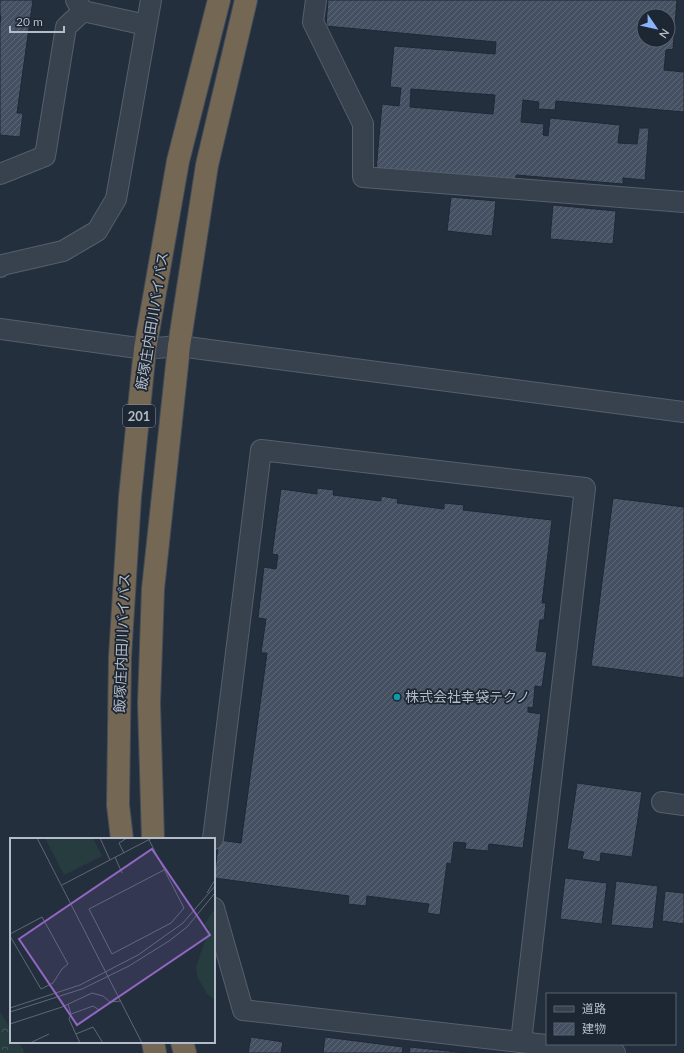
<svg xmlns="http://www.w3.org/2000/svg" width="684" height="1053" viewBox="0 0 684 1053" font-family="Lato,'Noto Sans JP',sans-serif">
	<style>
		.forest { fill: url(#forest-crowns) }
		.building { fill: url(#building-hatch); stroke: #1f2835; fill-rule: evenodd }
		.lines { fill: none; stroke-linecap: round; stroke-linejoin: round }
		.minor-casing { stroke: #565f6c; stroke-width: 22 }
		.highway-casing { stroke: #434c59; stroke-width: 24 }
		.minor { stroke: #38414e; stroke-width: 20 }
		.highway { stroke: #746855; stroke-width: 22 }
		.culture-dot { fill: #0f9aa8; stroke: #1d2633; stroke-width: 1.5 }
		.labels { text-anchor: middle; stroke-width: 3.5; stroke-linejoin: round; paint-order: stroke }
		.shield { fill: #1d2633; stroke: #878f9c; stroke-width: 1 }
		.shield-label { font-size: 13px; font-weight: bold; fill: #b4bcc9 }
		.street-label { font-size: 14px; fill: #b4bcc9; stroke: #1d2633 }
		.poi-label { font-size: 14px; fill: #b4bcc9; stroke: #1d2633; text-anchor: start }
		.inset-road { fill: none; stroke: #5e6776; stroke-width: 1 }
		.view { fill: #9266c3; fill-opacity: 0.15; stroke: #9266c3; stroke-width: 2 }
		.inset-edge { fill: none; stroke: #b4bcc9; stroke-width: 2 }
	</style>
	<defs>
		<pattern id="forest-crowns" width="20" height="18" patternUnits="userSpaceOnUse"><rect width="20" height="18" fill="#263c3f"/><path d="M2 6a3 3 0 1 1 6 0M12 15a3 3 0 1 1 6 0" fill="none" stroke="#435659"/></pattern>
		<pattern id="building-hatch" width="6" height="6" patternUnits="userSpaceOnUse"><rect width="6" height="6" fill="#455162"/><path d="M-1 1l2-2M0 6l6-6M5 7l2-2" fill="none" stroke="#5d6877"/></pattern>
	</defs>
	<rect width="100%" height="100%" fill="#242f3e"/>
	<polygon class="forest" points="0,1012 11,1030 11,1042 18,1042 25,1053 0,1053"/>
	<g class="building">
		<polygon points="0,0 33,0 17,113 23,113 20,137 0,135 0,24 1,16 0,16"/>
		<path d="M328 0H677L673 49 666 50 664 70 684 72V112L556 101 555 110 538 109 539 102 523 100 521 122 544 124 543 135 548 136 550 118 620 125 618 143 637 144 639 128H649L645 180 623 178V184L516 175 515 183 376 171 382 104 399 106 401 88 390 87 394 46 495 54 496 42 326 26ZM644 16H668V40H644ZM411 89 495 95 493 114 410 107Z"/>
		<polygon points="451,197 496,201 492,236 447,231"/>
		<polygon points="553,205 616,211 613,244 550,239"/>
		<polygon points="317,488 334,490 333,495 381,501 381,496 398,499 397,503 444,509 444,503 464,505 463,510 552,520 542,603 546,603 544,620 540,620 536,651 547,652 542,687 535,686 533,708 528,707 528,712 541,714 523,848 489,844 488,851 465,849 466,843 454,842 451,864 447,863 440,915 427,913 429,904 367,896 366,906 348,904 349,896 214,878 219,840 241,843 267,653 261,653 266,619 258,618 264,567 276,569 278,555 272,554 281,489 317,494"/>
		<polygon points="613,498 684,507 684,678 591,666"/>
		<polygon points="577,783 642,792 632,857 601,853 600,862 582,859 584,852 567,849"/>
		<polygon points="565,878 607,883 602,924 560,919"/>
		<polygon points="616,881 658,886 653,929 611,925"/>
		<polygon points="665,891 684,893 684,924 662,921"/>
		<polygon points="251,1037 283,1042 281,1053 248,1053"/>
		<polygon points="325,1037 403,1047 402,1053 323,1053"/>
		<polygon points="410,1047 467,1053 409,1053"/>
	</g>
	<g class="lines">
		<g class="minor-casing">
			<g id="minor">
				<polyline points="76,0 83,11 146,25"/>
				<polyline points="316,0 313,22 363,124 363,177 684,202"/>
				<polyline points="0,174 45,156 66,27 83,11"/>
				<polyline points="0,267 2,265 63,251 97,231 116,199 151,0"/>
				<polyline points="0,329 145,349 179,346 684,412"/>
				<polyline points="662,802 684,805"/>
				<polyline points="213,839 261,450 585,488 521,1042"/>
				<polyline points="214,908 243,1010 615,1053"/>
			</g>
		</g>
		<g class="highway-casing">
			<g id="highway">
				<polyline points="122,839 118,805 120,657 130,497 145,349 178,161 219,0"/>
				<polyline points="153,839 149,703 153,589 179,346 207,165 246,0"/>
				<polyline points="153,1042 155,1053"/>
				<polyline points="182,1042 185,1053"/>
			</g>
		</g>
		<use href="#minor" class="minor"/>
		<use href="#highway" class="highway"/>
	</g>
	<circle class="culture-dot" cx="397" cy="697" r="4"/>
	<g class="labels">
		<rect class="shield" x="123" y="405" width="32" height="22" rx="3"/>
		<g class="shield-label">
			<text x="139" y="421">201</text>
		</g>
		<g class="street-label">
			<text transform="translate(152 321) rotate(-81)" y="5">飯塚庄内田川バイパス</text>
			<text transform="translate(122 643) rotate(-88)" y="5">飯塚庄内田川バイパス</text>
		</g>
		<g class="poi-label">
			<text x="405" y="702">株式会社幸袋テクノ</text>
		</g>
	</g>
	<g transform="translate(10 838)">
		<rect width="205" height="205" fill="#242f3e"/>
		<path d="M35 0H83L92 18 54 37Z" fill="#263c3f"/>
		<path d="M205 70V162L197 156 187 138 186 129 199 91 194 87Z" fill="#263c3f"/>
		<path class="inset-road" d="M27 0 132 205M90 0 100 22M139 2 174 70 161 85 102 116 79 71 154 32M114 15 109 5 117 0M105 19 112 35M52 47 142 0M197 55 205 42M0 96 32 79 58 126 52 131 43 145 31 151 0 98M58 166 61 176 59 181 70 205M0 170 70 147 128 117 173 85 205 48M0 174 72 151 119 128 159 103 177 89 205 55M61 176 83 168 89 172M0 186 52 169 82 155 93 158 100 164 111 163M66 196 83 189 93 205M20 205 39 196"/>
		<path class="view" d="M142 11 200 97 67 187 9 101Z"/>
		<rect width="205" height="205" class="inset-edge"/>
	</g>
	<rect x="546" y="993" width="130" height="52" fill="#1d2633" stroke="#59626f"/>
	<rect x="554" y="1006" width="20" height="6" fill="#38414e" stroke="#59626f"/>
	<text x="582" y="1013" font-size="12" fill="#b4bcc9">道路</text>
	<rect x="554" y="1023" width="20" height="12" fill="url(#building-hatch)" stroke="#59626f"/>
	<text x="582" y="1033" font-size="12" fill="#b4bcc9">建物</text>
	<g transform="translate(656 28) rotate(124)"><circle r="19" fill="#1d2633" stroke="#59626f"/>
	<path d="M0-3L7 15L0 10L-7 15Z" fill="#8ab4f8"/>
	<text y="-6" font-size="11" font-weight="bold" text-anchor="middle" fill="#b4bcc9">N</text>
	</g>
	<path d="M10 26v6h54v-6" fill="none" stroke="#b4bcc9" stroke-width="2"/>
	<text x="16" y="26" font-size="12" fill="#b4bcc9" stroke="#1d2633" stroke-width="3" paint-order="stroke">20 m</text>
</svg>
